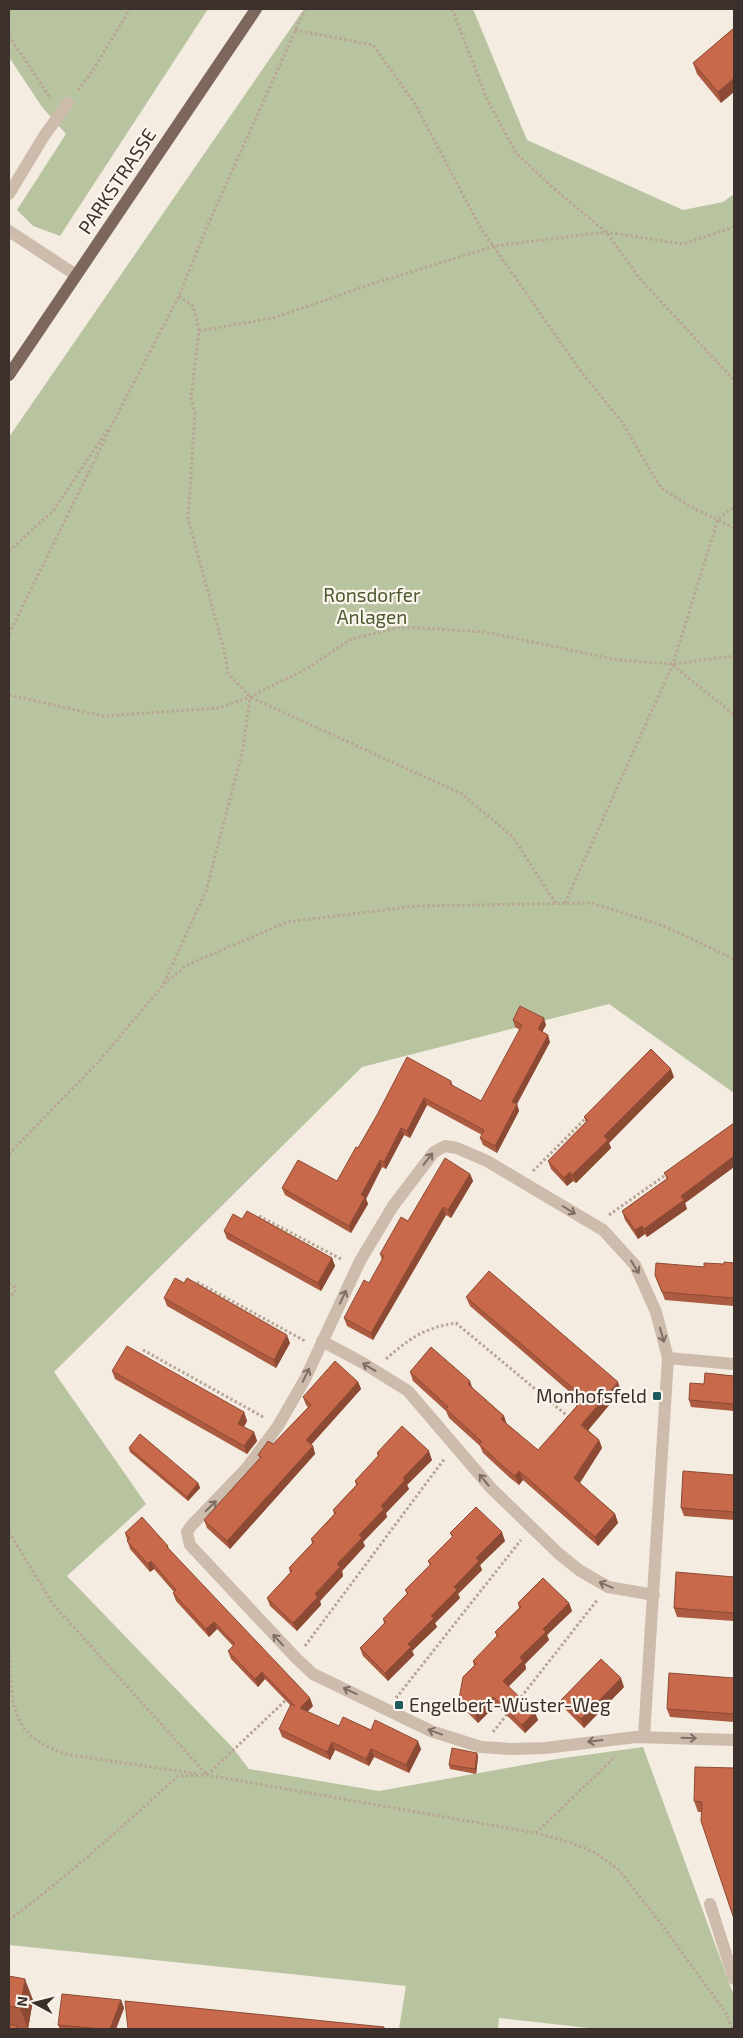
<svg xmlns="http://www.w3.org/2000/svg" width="743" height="2038" viewBox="0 0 743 2038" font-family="'Exo 2',sans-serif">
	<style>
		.green { fill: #b8c4a0 }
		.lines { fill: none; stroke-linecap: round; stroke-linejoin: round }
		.path { stroke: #b9a596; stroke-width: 3; stroke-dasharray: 2.5 2.5; stroke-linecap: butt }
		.minor { stroke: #cdbbac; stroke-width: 12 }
		.major { stroke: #7d675c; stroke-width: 12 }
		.wall { fill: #ac5a40 }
		.shaded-wall { fill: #8c4a34 }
		.building { fill: #c8694b; stroke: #8c4a34 }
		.oneway { stroke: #7d6f65 }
		.poi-dot { fill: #1f5a5e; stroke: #fbf5ee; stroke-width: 2 }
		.labels { text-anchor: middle; stroke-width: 4.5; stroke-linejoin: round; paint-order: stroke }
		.street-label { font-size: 19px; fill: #3b302b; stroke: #fbf5ee }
		.park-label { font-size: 19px; fill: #4a5a2e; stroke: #fbf5ee }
		.poi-label { font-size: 19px; fill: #3b302b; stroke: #fbf5ee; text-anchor: end }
	</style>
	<rect width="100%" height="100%" fill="#f4ebe1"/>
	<g class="green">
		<polygon points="9,9 208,9 60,236 33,226 17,210 66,134 42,107 9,57"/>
		<polygon points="304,9 473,9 527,140 683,210 723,202 734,194 734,1093 609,1004 362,1067 54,1372 146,1504 67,1576 232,1747 249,1769 379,1791 557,1759 643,1747 734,1996 734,2029 597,2029 499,2018 498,2029 399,2029 406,1986 9,1945 9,437"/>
	</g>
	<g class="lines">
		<g class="path">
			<polyline points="452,9 487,99 516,153 551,186 606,232 641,280 734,380"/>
			<polyline points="295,30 373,45 415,104 480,227 582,373 622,422 661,488 695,509 734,528"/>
			<polyline points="9,36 51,99"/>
			<polyline points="78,90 93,70 130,9"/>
			<polyline points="179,296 193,306 199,331 191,398 195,413 188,519 224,650 228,673 250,697 462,794 513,837 556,904"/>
			<polyline points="199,331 273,318 375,283 495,246 606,232 683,244 734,227"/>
			<polyline points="9,551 53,511 109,428"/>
			<polyline points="9,634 116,417 179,296 206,229 305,9"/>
			<polyline points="673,665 734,715"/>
			<polyline points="9,695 103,716 219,708 250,697 308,668 351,639 401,627 485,632 618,660 673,664 734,656"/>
			<polyline points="565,903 673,664 718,519 734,507"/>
			<polyline points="164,983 206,891 243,749 250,697"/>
			<polyline points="9,1154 100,1060 164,984 187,965 287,922 416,906 592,903 664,926 734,959"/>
			<polyline points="533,1171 587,1117"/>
			<polyline points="609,1215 667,1174"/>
			<polyline points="259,1216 343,1260"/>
			<polyline points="197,1282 305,1341"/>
			<polyline points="9,1283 15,1287 15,1293 9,1296"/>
			<polyline points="143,1350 265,1418"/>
			<path d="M386 1359C410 1338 424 1328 456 1323L570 1418"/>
			<polyline points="9,1532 52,1603 207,1775"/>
			<path d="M9 1645C12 1701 6 1737 70 1755L199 1774"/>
			<polyline points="305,1646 445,1458"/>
			<polyline points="396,1698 521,1540"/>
			<polyline points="518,1701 598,1599"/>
			<polyline points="493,1732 508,1713"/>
			<polyline points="207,1775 288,1698"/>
			<polyline points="536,1833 616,1756"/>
			<path d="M9 1920C68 1876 123 1826 178 1776L207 1775 536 1833 569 1842 596 1853 619 1870 659 1921 726 2013 732 2029"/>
		</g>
		<g class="minor">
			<polyline points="9,194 44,136 68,103"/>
			<polyline points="9,231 76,275"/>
			<polyline points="322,1341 363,1363 408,1391 491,1488 558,1553 579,1570 608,1587 654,1595"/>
			<polyline points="668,1358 734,1364"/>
			<polyline points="644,1736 668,1358 656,1312 635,1265 603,1230 487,1161 457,1148 445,1146 434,1152 393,1206 360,1261 305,1379 278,1426 246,1469 191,1526 187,1532 190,1545 296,1658 313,1674 431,1731 481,1747 512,1749 545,1748 636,1737 734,1740"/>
			<polyline points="710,1904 734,1979"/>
		</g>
		<polyline class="major" points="9,375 256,9"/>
	</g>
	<g class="wall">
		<polygon points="734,28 721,103 697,74 693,63"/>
		<polygon points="513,1020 546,1025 542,1032 550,1042 517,1104 519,1111 497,1153 483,1145 480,1138 482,1135 427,1105 410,1138 404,1135 386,1169 382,1167 366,1199 368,1204 351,1233 285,1195 282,1188 337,1181 358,1148 377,1115 451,1081 453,1086 481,1101 520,1030 515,1027"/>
		<polygon points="674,1077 609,1143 611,1148 576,1183 573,1181 567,1186 551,1169 548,1161 586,1122 584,1117"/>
		<polygon points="734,1123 734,1167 685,1203 687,1209 647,1237 645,1234 638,1239 625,1220 622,1211 667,1179 664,1173"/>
		<polygon points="470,1174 473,1181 451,1218 446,1215 373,1340 347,1326 344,1318 369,1283 382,1260 380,1254 408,1221"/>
		<polygon points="242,1219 332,1258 335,1266 321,1291 227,1239 224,1231"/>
		<polygon points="734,1263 734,1306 665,1300 655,1275"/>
		<polygon points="466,1297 621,1391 588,1430 599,1440 602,1448 580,1483 615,1514 618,1523 598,1546 523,1480 519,1485 510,1478 483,1453 480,1446 449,1418 446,1411 413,1381 410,1372 473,1389 504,1416 506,1424 538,1450 577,1406 576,1405 579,1400 470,1306"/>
		<polygon points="164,1298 290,1343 276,1368 167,1306"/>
		<polygon points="112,1371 244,1412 247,1421 244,1427 254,1432 257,1441 247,1454 115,1379"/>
		<polygon points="734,1376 734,1411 691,1407 689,1400 704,1384"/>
		<polygon points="358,1382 361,1389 311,1445 313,1446 315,1454 230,1549 207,1528 204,1520 260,1458 258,1455 273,1444 308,1407 306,1405 303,1397"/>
		<polygon points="129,1448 198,1483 200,1488 188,1501 130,1452"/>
		<polygon points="377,1453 432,1460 407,1485 409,1489 386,1513 387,1517 363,1542 365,1546 342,1571 343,1576 320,1601 321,1605 297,1631 270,1606 267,1598 290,1573 289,1568 312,1543 311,1539 334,1514 333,1510 356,1485 355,1481 378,1457"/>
		<polygon points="734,1475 734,1520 684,1516 681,1508"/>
		<polygon points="125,1533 168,1546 169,1549 313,1706 307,1712 339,1726 371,1730 421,1749 409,1773 374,1757 369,1766 335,1750 330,1760 282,1737 279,1729 291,1706 265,1679 258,1687 231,1659 228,1651 233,1646 217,1629 209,1637 176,1601 173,1593 174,1592 154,1569 150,1572 130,1549"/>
		<polygon points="450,1533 505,1541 480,1565 482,1570 458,1594 460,1598 435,1623 437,1627 412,1651 414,1655 388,1681 363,1656 360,1648 384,1623 383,1619 407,1594 405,1590 430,1566 428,1561 452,1537"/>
		<polygon points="734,1577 734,1621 677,1617 674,1608"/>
		<polygon points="518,1603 569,1603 572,1611 547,1635 549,1640 525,1664 526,1669 508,1687 538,1720 525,1733 496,1705 478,1723 462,1707 459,1699 474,1666 473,1661 497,1637 495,1632 519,1608"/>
		<polygon points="734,1678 734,1722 670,1717 667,1709"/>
		<polygon points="624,1687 584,1728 564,1708 561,1700"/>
		<polygon points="477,1753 478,1757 476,1774 450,1769 449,1765"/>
		<polygon points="734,1768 701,1812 698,1812 694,1801"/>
		<polygon points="9,1976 33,2000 28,2029 18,2028 9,2029"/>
		<polygon points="121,2000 124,2008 116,2029 60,2029 58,2025"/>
	</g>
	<g class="shaded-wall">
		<polygon points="734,78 734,92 721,103 718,92"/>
		<polygon points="544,1018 546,1025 540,1036 538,1029"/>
		<polygon points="548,1035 550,1042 517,1104 519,1111 497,1153 495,1146 512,1102"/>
		<polygon points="671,1069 674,1077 609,1143 611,1148 576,1183 572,1175 604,1136"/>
		<polygon points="424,1098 427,1105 410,1138 407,1131"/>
		<polygon points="401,1128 404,1135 386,1169 384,1162"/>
		<polygon points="734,1156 734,1167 685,1203 687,1209 647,1237 644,1229 681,1196"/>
		<polygon points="380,1160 382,1167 366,1199 368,1204 351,1233 349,1226 361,1195"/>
		<polygon points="570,1172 573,1181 567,1186 564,1178"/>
		<polygon points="470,1174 473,1181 451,1218 448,1210"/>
		<polygon points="443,1207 446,1215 373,1340 371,1333"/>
		<polygon points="642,1226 645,1234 638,1239 635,1230"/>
		<polygon points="332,1258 335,1266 321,1291 318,1283"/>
		<polygon points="287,1335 290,1343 276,1368 274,1360"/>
		<polygon points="470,1381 473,1390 468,1384"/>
		<polygon points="358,1382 361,1389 308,1448 306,1440"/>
		<polygon points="618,1382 621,1391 585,1434 581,1425"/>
		<polygon points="244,1412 247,1421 241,1432 238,1424"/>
		<polygon points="504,1416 507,1425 501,1419"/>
		<polygon points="254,1432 257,1441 247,1454 244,1446"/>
		<polygon points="599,1440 602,1448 577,1487 574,1478"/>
		<polygon points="313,1446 315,1454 230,1549 227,1541"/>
		<polygon points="429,1451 432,1460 407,1485 409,1489 386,1513 387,1517 363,1542 365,1546 342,1571 343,1576 320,1601 321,1605 297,1631 293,1623 381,1506 403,1478"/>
		<polygon points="519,1471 523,1480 519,1485 515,1476"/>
		<polygon points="198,1483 200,1488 188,1501 187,1497"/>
		<polygon points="615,1514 618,1523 598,1546 595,1537"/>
		<polygon points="502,1532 505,1541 480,1565 482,1570 458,1594 460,1598 435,1623 437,1627 412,1651 414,1655 388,1681 385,1673 476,1558"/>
		<polygon points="151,1561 154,1569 150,1572 148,1564"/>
		<polygon points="569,1603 572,1611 547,1635 549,1640 525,1664 526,1669 506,1689 503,1681 543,1629"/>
		<polygon points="214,1622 217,1629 209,1637 206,1629"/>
		<polygon points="262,1672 265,1679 258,1687 255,1679"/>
		<polygon points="621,1678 624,1687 584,1728 581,1719"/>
		<polygon points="493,1697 496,1705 478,1723 475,1715"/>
		<polygon points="310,1698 313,1706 303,1716 300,1708"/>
		<polygon points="535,1712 538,1720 525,1733 522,1725"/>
		<polygon points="418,1741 421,1749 409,1773 406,1765"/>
		<polygon points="332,1742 335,1750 330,1760 327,1752"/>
		<polygon points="371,1749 374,1757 369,1766 366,1759"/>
		<polygon points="477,1753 478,1757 476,1774 475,1769"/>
		<polygon points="25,1979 33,2000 28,2029 20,2008"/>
		<polygon points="121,2000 124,2008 116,2029 110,2029"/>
	</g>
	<g class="building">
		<polygon points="734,28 734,78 718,92 693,63"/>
		<polygon points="520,1006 544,1018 538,1029 548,1035 512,1102 517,1104 495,1146 480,1138 484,1130 424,1098 407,1131 401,1128 384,1162 380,1160 361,1195 365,1197 349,1226 282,1188 298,1160 337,1181 356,1147 358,1148 377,1115 407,1057 451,1081 450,1084 481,1101 522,1025 513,1020"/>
		<polygon points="651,1049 671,1069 604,1136 608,1140 572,1175 570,1172 564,1178 548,1161 588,1120 584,1117"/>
		<polygon points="734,1123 734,1156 681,1196 684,1200 644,1229 642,1226 635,1230 622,1211 668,1178 664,1173"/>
		<polygon points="445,1158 470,1174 448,1210 443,1207 371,1333 344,1318 364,1280 369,1283 384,1256 380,1254 401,1217 408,1221"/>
		<polygon points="247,1211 332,1258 318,1283 224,1231 233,1214 242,1219"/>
		<polygon points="724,1262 734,1263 734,1298 662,1292 655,1275 656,1263 704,1267 704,1263 724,1264"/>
		<polygon points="489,1271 618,1382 581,1425 599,1440 574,1478 615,1514 595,1537 519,1471 515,1476 506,1469 479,1444 482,1442 446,1409 448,1407 410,1372 431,1347 470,1381 468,1384 504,1416 501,1419 538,1450 577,1406 576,1405 582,1396 466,1297"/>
		<polygon points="175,1278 184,1283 187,1278 287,1335 274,1360 164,1298"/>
		<polygon points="127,1346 244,1412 238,1424 254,1432 244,1446 112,1371"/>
		<polygon points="335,1361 358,1382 306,1440 313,1446 227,1541 204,1520 261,1457 258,1455 268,1441 273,1444 311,1405 303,1397"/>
		<polygon points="705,1373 734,1376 734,1404 689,1400 690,1383 704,1384"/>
		<polygon points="402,1426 429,1451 403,1478 405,1480 381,1506 384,1509 359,1535 362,1538 337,1564 340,1567 315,1594 318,1597 293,1623 267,1598 292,1571 289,1568 314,1542 311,1539 336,1513 333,1510 358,1484 355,1481 379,1455 377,1453"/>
		<polygon points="140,1434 198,1483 187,1497 129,1448"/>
		<polygon points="683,1471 734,1475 734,1512 681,1508"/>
		<polygon points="476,1507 502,1532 476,1558 479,1561 454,1587 457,1590 431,1616 434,1618 408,1644 411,1647 385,1673 360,1648 386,1622 383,1619 408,1593 405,1590 431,1564 428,1561 453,1536 450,1533"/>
		<polygon points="142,1517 168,1546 167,1547 310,1698 300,1708 339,1726 343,1717 371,1730 375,1720 418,1741 406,1765 371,1749 366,1759 332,1742 327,1752 279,1729 291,1704 295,1706 262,1672 255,1679 228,1651 235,1644 214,1622 206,1629 173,1593 176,1590 151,1561 148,1564 127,1541 130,1538 125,1533"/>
		<polygon points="676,1572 734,1577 734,1613 674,1608"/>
		<polygon points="543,1578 569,1603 543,1629 546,1632 520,1657 523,1661 503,1681 535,1712 522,1725 493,1697 475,1715 459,1699 463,1677 476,1664 473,1661 498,1635 495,1632 521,1607 518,1603"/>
		<polygon points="601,1659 621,1678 581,1719 561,1700"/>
		<polygon points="669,1673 734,1678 734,1714 667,1709"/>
		<polygon points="452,1748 477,1753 475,1769 449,1765"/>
		<polygon points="695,1767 734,1768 734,1919 701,1821 702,1802 694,1801"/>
		<polygon points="9,1976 25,1979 20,2008 9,2006"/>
		<polygon points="62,1994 121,2000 110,2029 102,2029 58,2025"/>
		<polygon points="125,2001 384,2027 384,2029 128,2029"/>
		<polygon points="9,2024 17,2026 16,2029 9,2029"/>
	</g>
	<defs><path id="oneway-shaft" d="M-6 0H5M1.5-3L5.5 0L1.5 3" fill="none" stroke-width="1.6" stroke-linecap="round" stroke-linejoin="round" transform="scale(1.25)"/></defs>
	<g class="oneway">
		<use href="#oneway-shaft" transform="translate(428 1159) rotate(-52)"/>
		<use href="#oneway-shaft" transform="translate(569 1210) rotate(32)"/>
		<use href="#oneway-shaft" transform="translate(635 1267) rotate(58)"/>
		<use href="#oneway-shaft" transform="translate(343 1297) rotate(-65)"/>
		<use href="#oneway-shaft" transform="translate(662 1335) rotate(74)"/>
		<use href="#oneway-shaft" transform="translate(369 1367) rotate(-149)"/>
		<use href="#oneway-shaft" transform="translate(306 1375) rotate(-64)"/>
		<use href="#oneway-shaft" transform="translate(484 1480) rotate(-130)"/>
		<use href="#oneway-shaft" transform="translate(211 1506) rotate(-45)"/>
		<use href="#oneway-shaft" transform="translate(606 1585) rotate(-157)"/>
		<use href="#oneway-shaft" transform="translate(278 1640) rotate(-133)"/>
		<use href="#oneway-shaft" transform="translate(350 1691) rotate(-155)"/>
		<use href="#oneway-shaft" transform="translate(435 1732) rotate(-160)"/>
		<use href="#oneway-shaft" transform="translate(689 1738) rotate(2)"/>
		<use href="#oneway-shaft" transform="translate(595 1741) rotate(173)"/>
	</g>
	<g class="poi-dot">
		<rect x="652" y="1391" width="10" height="10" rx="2.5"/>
		<rect x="394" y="1700" width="10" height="10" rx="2.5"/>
	</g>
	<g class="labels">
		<g class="street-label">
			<text transform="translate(117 181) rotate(-56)" y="7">PARKSTRASSE</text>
		</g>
		<g class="park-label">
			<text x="372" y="602">Ronsdorfer<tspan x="372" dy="22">Anlagen</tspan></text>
		</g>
		<g class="poi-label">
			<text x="647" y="1403">Monhofsfeld</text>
			<text x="409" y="1712" text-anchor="start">Engelbert-Wüster-Weg</text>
		</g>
	</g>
	<rect width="743" height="2038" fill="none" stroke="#3b302b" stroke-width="20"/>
	<g transform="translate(35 2003) rotate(277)" stroke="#fbf5ee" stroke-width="4" paint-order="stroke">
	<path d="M0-4L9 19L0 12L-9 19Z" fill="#3b302b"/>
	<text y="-8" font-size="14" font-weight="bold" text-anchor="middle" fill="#3b302b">N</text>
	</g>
</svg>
